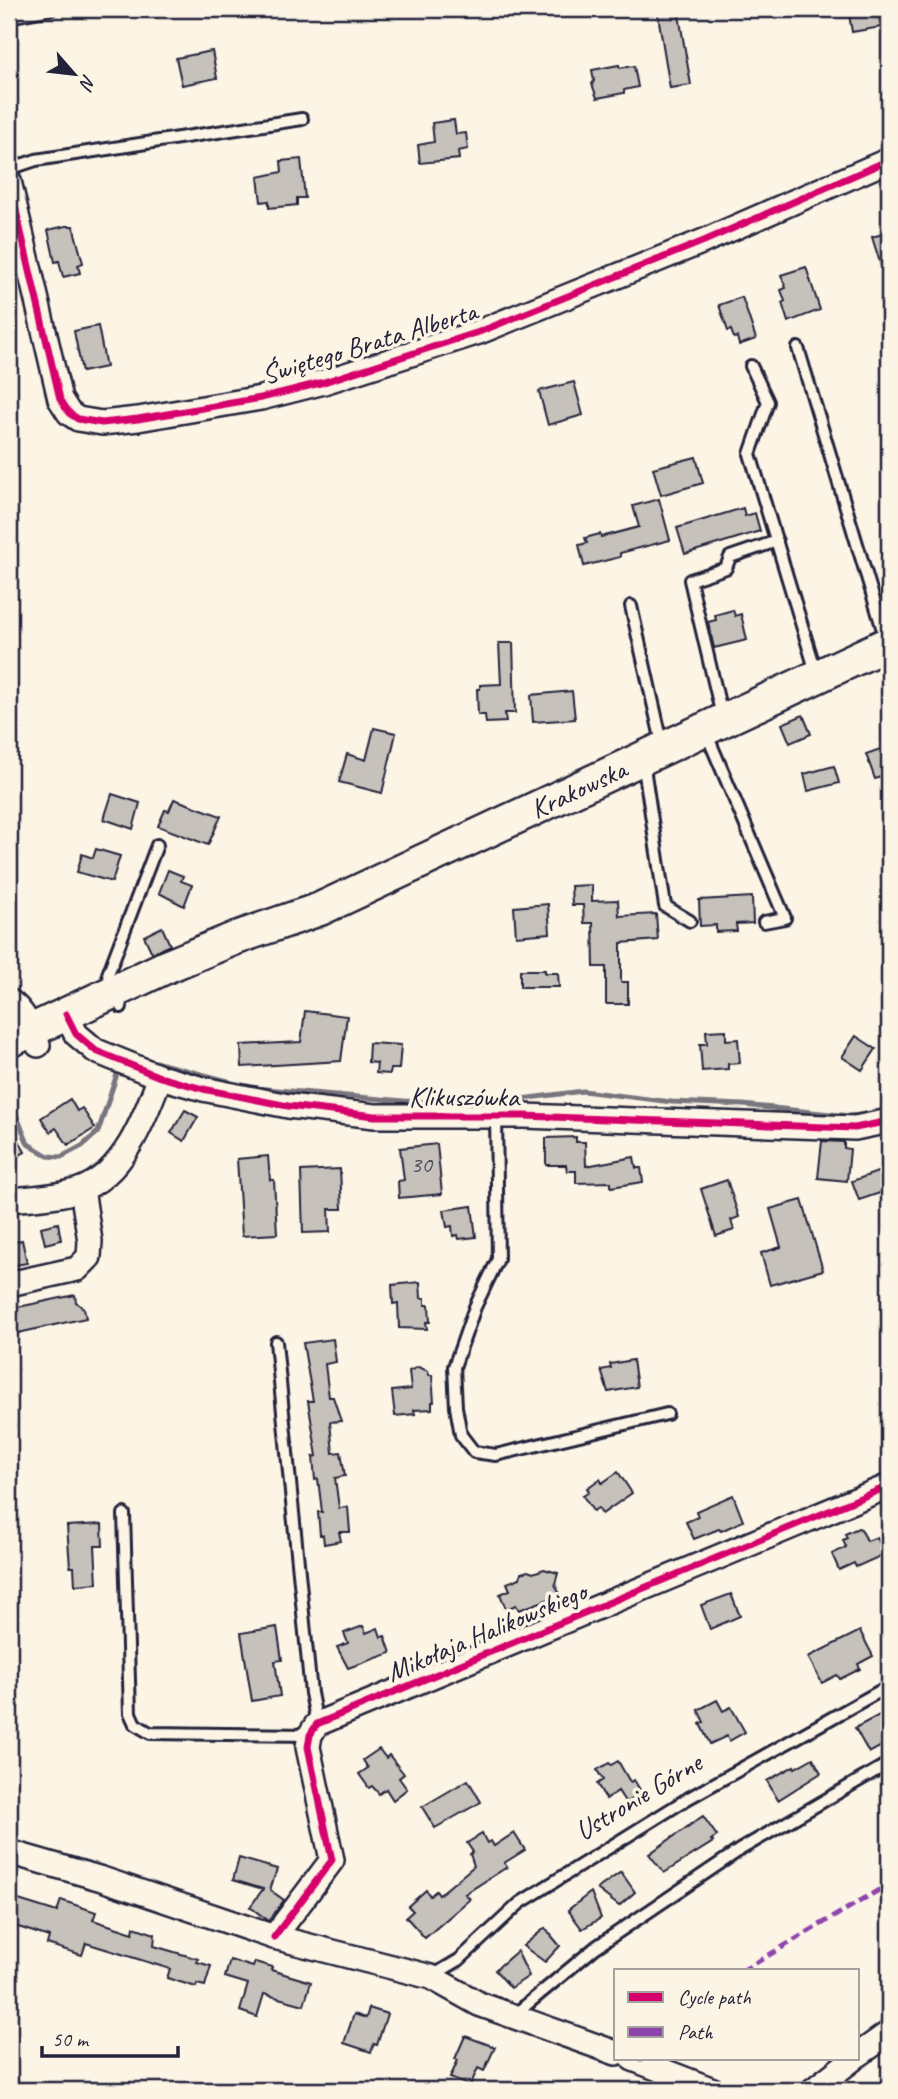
<svg xmlns="http://www.w3.org/2000/svg" width="898" height="2099" viewBox="0 0 898 2099" font-family="Caveat,sans-serif">
	<style>
		.lines { fill: none; stroke-linecap: round; stroke-linejoin: round }
		.stream { stroke: #78757e; stroke-width: 5 }
		.building { fill: #c6c1bb; stroke: #22223b; stroke-width: 2 }
		.service-casing { stroke: #22223b; stroke-width: 16 }
		.minor-casing { stroke: #22223b; stroke-width: 28 }
		.secondary-casing { stroke: #22223b; stroke-width: 37 }
		.service { stroke: #fcf5e5; stroke-width: 10 }
		.minor { stroke: #fcf5e5; stroke-width: 23 }
		.secondary { stroke: #fcf5e5; stroke-width: 32 }
		.quiet { stroke: #8e44ad; stroke-width: 5; stroke-dasharray: 10 5; stroke-linecap: butt }
		.cycleway-casing { stroke: #fcf5e5; stroke-width: 11 }
		.cycleway { stroke: #d6006c; stroke-width: 7 }
		.labels { text-anchor: middle; stroke-width: 7; stroke-linejoin: round; paint-order: stroke }
		.number-label { font-size: 24px; fill: #4b4a5b }
		.street-label { font-size: 28px; fill: #22223b; stroke: #fcf5e5 }
	</style>
	<rect width="100%" height="100%" fill="#fcf5e5"/>
	<filter id="ink" filterUnits="userSpaceOnUse"><feTurbulence type="fractalNoise" baseFrequency=".0143" numOctaves="2"/><feDisplacementMap in="SourceGraphic" scale="14" xChannelSelector="R" yChannelSelector="G"/><feConvolveMatrix kernelMatrix="1 2 1 2 8 2 1 2 1" color-interpolation-filters="sRGB"/></filter>
	<g filter="url(#ink)">
		<g class="lines">
			<g class="stream">
				<polyline points="143,1059 228,1081"/>
				<polyline points="255,1088 404,1101 490,1103 583,1091 672,1102 743,1105 850,1116 876,1113 889,1108"/>
				<polyline points="9,1097 28,1144 48,1156 61,1157 82,1146 98,1132 118,1071"/>
			</g>
		</g>
		<g class="building">
			<polygon points="657,9 678,9 691,85 670,88"/>
			<polygon points="848,9 877,9 881,27 852,32"/>
			<polygon points="212,51 217,78 182,85 176,58"/>
			<polygon points="619,65 620,68 634,66 638,87 624,90 624,93 597,98 592,84 594,81 592,70"/>
			<polygon points="454,120 456,134 466,133 468,149 458,151 459,159 420,163 418,145 434,142 432,123"/>
			<polygon points="301,159 305,198 297,198 297,205 269,208 269,201 261,202 258,177 282,172 281,161"/>
			<polygon points="66,226 73,226 83,263 78,265 80,273 63,277 59,261 55,262 48,230"/>
			<polygon points="889,232 889,282 886,282 872,237"/>
			<polygon points="806,267 820,310 788,322 782,303 785,301 781,290 786,288 781,275"/>
			<polygon points="742,297 756,339 739,345 737,337 734,338 731,330 728,331 719,305"/>
			<polygon points="98,326 106,367 82,372 74,331"/>
			<polygon points="574,382 583,415 548,425 539,391"/>
			<polygon points="696,457 703,483 661,495 653,468"/>
			<polygon points="659,499 670,540 620,553 620,557 584,566 579,545 587,543 585,538 600,534 601,537 639,527 633,506"/>
			<polygon points="743,508 745,516 755,513 760,531 685,554 677,528"/>
			<polygon points="733,610 735,616 741,614 747,640 714,648 708,622 716,620 715,615"/>
			<polygon points="499,643 513,643 515,713 505,713 506,722 486,723 485,715 478,715 477,689 480,689 480,685 501,684"/>
			<polygon points="572,691 575,719 533,722 531,695"/>
			<polygon points="803,715 811,734 790,743 782,724"/>
			<polygon points="374,728 396,733 382,793 339,782 347,754 366,760"/>
			<polygon points="889,746 889,774 875,779 866,754"/>
			<polygon points="834,766 839,783 808,791 804,774"/>
			<polygon points="112,794 140,803 133,829 104,819"/>
			<polygon points="174,799 221,816 208,845 158,826 165,810 169,811"/>
			<polygon points="96,849 120,856 112,882 77,872 82,854 93,858"/>
			<polygon points="168,870 183,876 181,881 192,885 184,906 159,893"/>
			<polygon points="592,885 592,901 618,900 619,916 656,914 658,940 621,943 621,982 628,982 628,1004 606,1004 606,967 594,967 593,923 584,923 583,905 572,905 571,886"/>
			<polygon points="752,897 753,923 736,924 737,931 716,932 716,925 700,926 699,900"/>
			<polygon points="548,904 550,933 516,936 514,907"/>
			<polygon points="162,927 170,945 152,953 144,936"/>
			<polygon points="520,970 545,970 545,973 558,973 559,987 520,987"/>
			<polygon points="305,1011 347,1016 341,1061 242,1067 241,1045 301,1042"/>
			<polygon points="726,1030 726,1040 738,1039 740,1063 728,1064 728,1069 702,1071 700,1044 707,1044 706,1031"/>
			<polygon points="856,1036 876,1049 862,1070 842,1057"/>
			<polygon points="369,1043 401,1045 399,1069 391,1069 390,1074 376,1073 377,1063 368,1062"/>
			<polygon points="70,1099 77,1111 82,1108 95,1128 68,1145 56,1128 50,1132 41,1118"/>
			<polygon points="185,1110 198,1117 184,1141 171,1133"/>
			<polygon points="9,1121 25,1152 9,1161"/>
			<polygon points="576,1137 576,1142 585,1142 586,1166 634,1157 636,1168 641,1168 643,1182 611,1187 611,1182 576,1183 576,1171 567,1171 566,1165 546,1165 546,1138"/>
			<polygon points="822,1141 844,1142 844,1148 850,1149 847,1181 818,1178"/>
			<polygon points="437,1144 442,1194 399,1198 398,1181 404,1180 400,1148"/>
			<polygon points="268,1156 270,1180 274,1180 277,1234 242,1236 237,1159"/>
			<polygon points="889,1168 889,1190 859,1200 852,1181"/>
			<polygon points="340,1169 342,1209 329,1209 330,1232 303,1233 301,1171"/>
			<polygon points="727,1180 739,1217 731,1220 734,1230 716,1236 701,1189"/>
			<polygon points="802,1200 823,1270 770,1285 761,1253 781,1247 770,1209"/>
			<polygon points="472,1206 476,1237 459,1239 458,1235 453,1236 452,1226 447,1227 444,1210"/>
			<polygon points="58,1223 61,1240 45,1244 41,1227"/>
			<polygon points="22,1240 27,1263 9,1266 9,1243"/>
			<polygon points="420,1282 421,1298 425,1298 425,1305 429,1305 430,1322 426,1322 427,1329 399,1328 398,1303 393,1304 392,1285"/>
			<polygon points="75,1295 76,1302 84,1309 86,1318 9,1335 9,1309"/>
			<polygon points="333,1339 336,1362 325,1364 329,1397 333,1397 341,1421 330,1422 333,1453 341,1452 345,1476 335,1478 339,1508 348,1507 350,1532 339,1532 341,1541 324,1544 323,1535 320,1535 318,1512 322,1512 318,1479 315,1480 313,1457 317,1456 308,1401 313,1401 303,1343"/>
			<polygon points="633,1360 637,1387 608,1392 601,1370 611,1368 610,1364"/>
			<polygon points="418,1367 428,1371 429,1375 432,1375 434,1402 432,1402 432,1409 414,1410 415,1414 395,1416 392,1391 411,1389 409,1371"/>
			<polygon points="618,1472 632,1493 602,1514 598,1508 593,1511 583,1496 589,1492 587,1488 600,1479 602,1483"/>
			<polygon points="733,1495 743,1521 721,1531 719,1529 694,1539 686,1522 698,1517 696,1511"/>
			<polygon points="102,1524 103,1546 95,1546 97,1583 75,1585 74,1567 70,1567 67,1526"/>
			<polygon points="858,1528 861,1529 867,1541 877,1537 885,1554 856,1567 854,1563 839,1570 832,1554 846,1547 843,1540 847,1538 845,1534"/>
			<polygon points="544,1569 558,1573 555,1584 560,1595 519,1610 516,1605 506,1609 500,1594 510,1590 507,1583 520,1578 521,1573 528,1571 533,1573"/>
			<polygon points="731,1594 740,1616 710,1629 701,1605"/>
			<polygon points="363,1626 366,1633 378,1628 381,1637 385,1636 391,1653 348,1668 337,1647 348,1643 344,1633"/>
			<polygon points="277,1627 282,1660 275,1661 280,1696 252,1701 241,1633"/>
			<polygon points="860,1631 873,1656 858,1664 860,1669 840,1679 837,1675 822,1683 808,1657"/>
			<polygon points="717,1700 723,1711 731,1707 745,1732 729,1741 727,1736 710,1744 700,1724 704,1722 698,1710"/>
			<polygon points="883,1713 889,1725 889,1742 869,1753 855,1728"/>
			<polygon points="379,1749 386,1758 389,1755 404,1774 399,1778 407,1789 393,1800 386,1789 379,1794 372,1786 369,1788 359,1774 368,1768 363,1760"/>
			<polygon points="813,1758 821,1773 778,1800 767,1781 794,1766 795,1768"/>
			<polygon points="618,1761 630,1782 634,1780 642,1793 626,1803 618,1791 606,1799 597,1784 603,1780 597,1770 609,1763 611,1765"/>
			<polygon points="468,1780 481,1802 435,1828 422,1807"/>
			<polygon points="703,1816 717,1836 711,1840 713,1842 664,1873 649,1854"/>
			<polygon points="514,1833 525,1850 504,1863 507,1867 465,1894 470,1899 425,1938 406,1917 413,1911 408,1906 426,1890 430,1896 436,1891 439,1895 474,1866 470,1854 473,1852 467,1843 482,1834 487,1843 491,1841 494,1846"/>
			<polygon points="239,1858 277,1869 270,1890 284,1900 269,1921 250,1907 263,1889 233,1880"/>
			<polygon points="621,1872 635,1892 619,1906 597,1889"/>
			<polygon points="591,1892 601,1918 582,1929 568,1910"/>
			<polygon points="9,1897 57,1912 61,1900 96,1912 93,1920 133,1933 134,1927 155,1934 154,1946 198,1959 197,1962 211,1966 205,1986 197,1984 196,1987 167,1978 170,1969 86,1943 82,1955 47,1944 49,1937 9,1924"/>
			<polygon points="545,1928 560,1946 545,1962 523,1946"/>
			<polygon points="517,1951 529,1976 511,1988 495,1970"/>
			<polygon points="230,1960 253,1967 255,1962 272,1967 271,1970 311,1982 304,2005 264,1994 257,2017 240,2011 248,1984 225,1977"/>
			<polygon points="369,2008 387,2014 377,2045 374,2044 371,2052 344,2043 354,2014 366,2018"/>
			<polygon points="465,2036 495,2047 484,2071 478,2068 470,2086 450,2078 458,2060 455,2059"/>
		</g>
		<g class="lines">
			<g class="service-casing">
				<g id="service">
					<polyline points="9,17 51,9"/>
					<polyline points="9,169 36,160 302,119"/>
					<polyline points="798,348 886,640"/>
					<polyline points="751,366 768,402 750,454 816,672"/>
					<polyline points="631,606 663,747"/>
					<polyline points="722,716 690,580 726,568 730,557 777,541"/>
					<polyline points="705,730 785,918 764,922"/>
					<polyline points="643,761 665,906 690,921"/>
					<polyline points="121,1007 108,974 157,845"/>
					<polyline points="496,1116 498,1259 475,1307 454,1367 456,1407 461,1435 474,1452 496,1455 667,1414"/>
					<polyline points="276,1342 311,1693 317,1724"/>
					<polyline points="124,1514 130,1713 135,1724 150,1733 310,1735"/>
					<polyline points="432,1976 459,1960 520,1903 687,1799 889,1686"/>
					<polyline points="513,2016 596,1947 741,1849 889,1763"/>
				</g>
			</g>
			<g class="minor-casing">
				<g id="minor">
					<polyline points="9,181 60,399 69,413 78,419 102,423 138,419 261,398 324,382 479,332 704,241 889,160"/>
					<path d="M9 1001C24 1011 31 1029 38 1045"/>
					<polyline points="66,1014 76,1034 96,1051 160,1077 203,1089 288,1106 375,1116 524,1116 826,1127 855,1128 889,1121"/>
					<path d="M9 1200C32 1198 57 1197 79 1190 124 1175 145 1117 160 1077"/>
					<polyline points="9,1284 77,1269 89,1257 90,1241 82,1189"/>
					<polyline points="9,1852 102,1879 274,1937 431,1977 479,2004 616,2053"/>
					<polyline points="274,1937 332,1860 308,1747 310,1735 317,1724 889,1486"/>
					<polyline points="858,2055 889,2033"/>
					<polyline points="633,2059 713,2090"/>
					<polyline points="813,2090 853,2059"/>
				</g>
			</g>
			<g class="secondary-casing">
				<g id="secondary">
					<path id="s1" d="M9 1041 168 966 236 938 320 909 889 643"/>
				</g>
			</g>
			<use href="#service" class="service"/>
			<use href="#minor" class="minor"/>
			<use href="#secondary" class="secondary"/>
			<g class="quiet">
				<polyline points="742,1971 889,1884"/>
				<polyline points="639,2061 641,2059"/>
			</g>
			<g class="cycleway-casing">
				<g id="cycleway">
					<polyline points="9,181 60,399 69,413 78,419 102,423 138,419 261,398 324,382 479,332 704,241 889,160"/>
					<polyline points="66,1014 76,1034 96,1051 160,1077 203,1089 288,1106 375,1116 524,1116 826,1127 855,1128 889,1121"/>
					<polyline points="274,1937 332,1860 308,1747 310,1735 317,1724 889,1486"/>
				</g>
			</g>
			<use href="#cycleway" class="cycleway"/>
		</g>
	</g>
	<g class="labels">
		<g class="number-label">
			<text x="421" y="1172">30</text>
		</g>
		<g class="street-label">
			<text transform="translate(369 342) rotate(-17)" y="10">Świętego Brata Alberta</text>
			<text dy="10" stroke="none"><textPath href="#s1" startOffset="623">Krakowska</textPath></text>
			<text x="464" y="1106">Klikuszówka</text>
			<text transform="translate(486 1631) rotate(-23)" y="10">Mikołaja Halikowskiego</text>
			<text transform="translate(638 1796) rotate(-31)" y="10">Ustronie Górne</text>
		</g>
	</g>
	<rect width="898" height="2099" fill="none" stroke="#fcf5e5" stroke-width="35"/>
	<rect x="18" y="18" width="863" height="2064" fill="none" stroke="#22223b" stroke-width="2.5" filter="url(#ink)"/>
	<rect x="614" y="1969" width="245" height="91" fill="#fcf5e5" stroke="#a5a1a1" stroke-width="2"/>
	<rect x="628" y="1992" width="35" height="10" fill="#d6006c" stroke="#a5a1a1" stroke-width="2"/>
	<text x="678" y="2004" font-size="21" fill="#22223b">Cycle path</text>
	<rect x="628" y="2027" width="35" height="10" fill="#8e44ad" stroke="#a5a1a1" stroke-width="2"/>
	<text x="678" y="2039" font-size="21" fill="#22223b">Path</text>
	<g transform="translate(74 74) rotate(118)" stroke="#fcf5e5" stroke-width="5" paint-order="stroke">
	<path d="M0-5L12 26L0 18L-12 26Z" fill="#22223b"/>
	<text y="-10" font-size="19" font-weight="bold" text-anchor="middle" fill="#22223b">N</text>
	</g>
	<path d="M42 2046v10h136v-10" fill="none" stroke="#22223b" stroke-width="3.5"/>
	<text x="52" y="2046" font-size="21" fill="#22223b" stroke="#fcf5e5" stroke-width="5" paint-order="stroke">50 m</text>
</svg>
